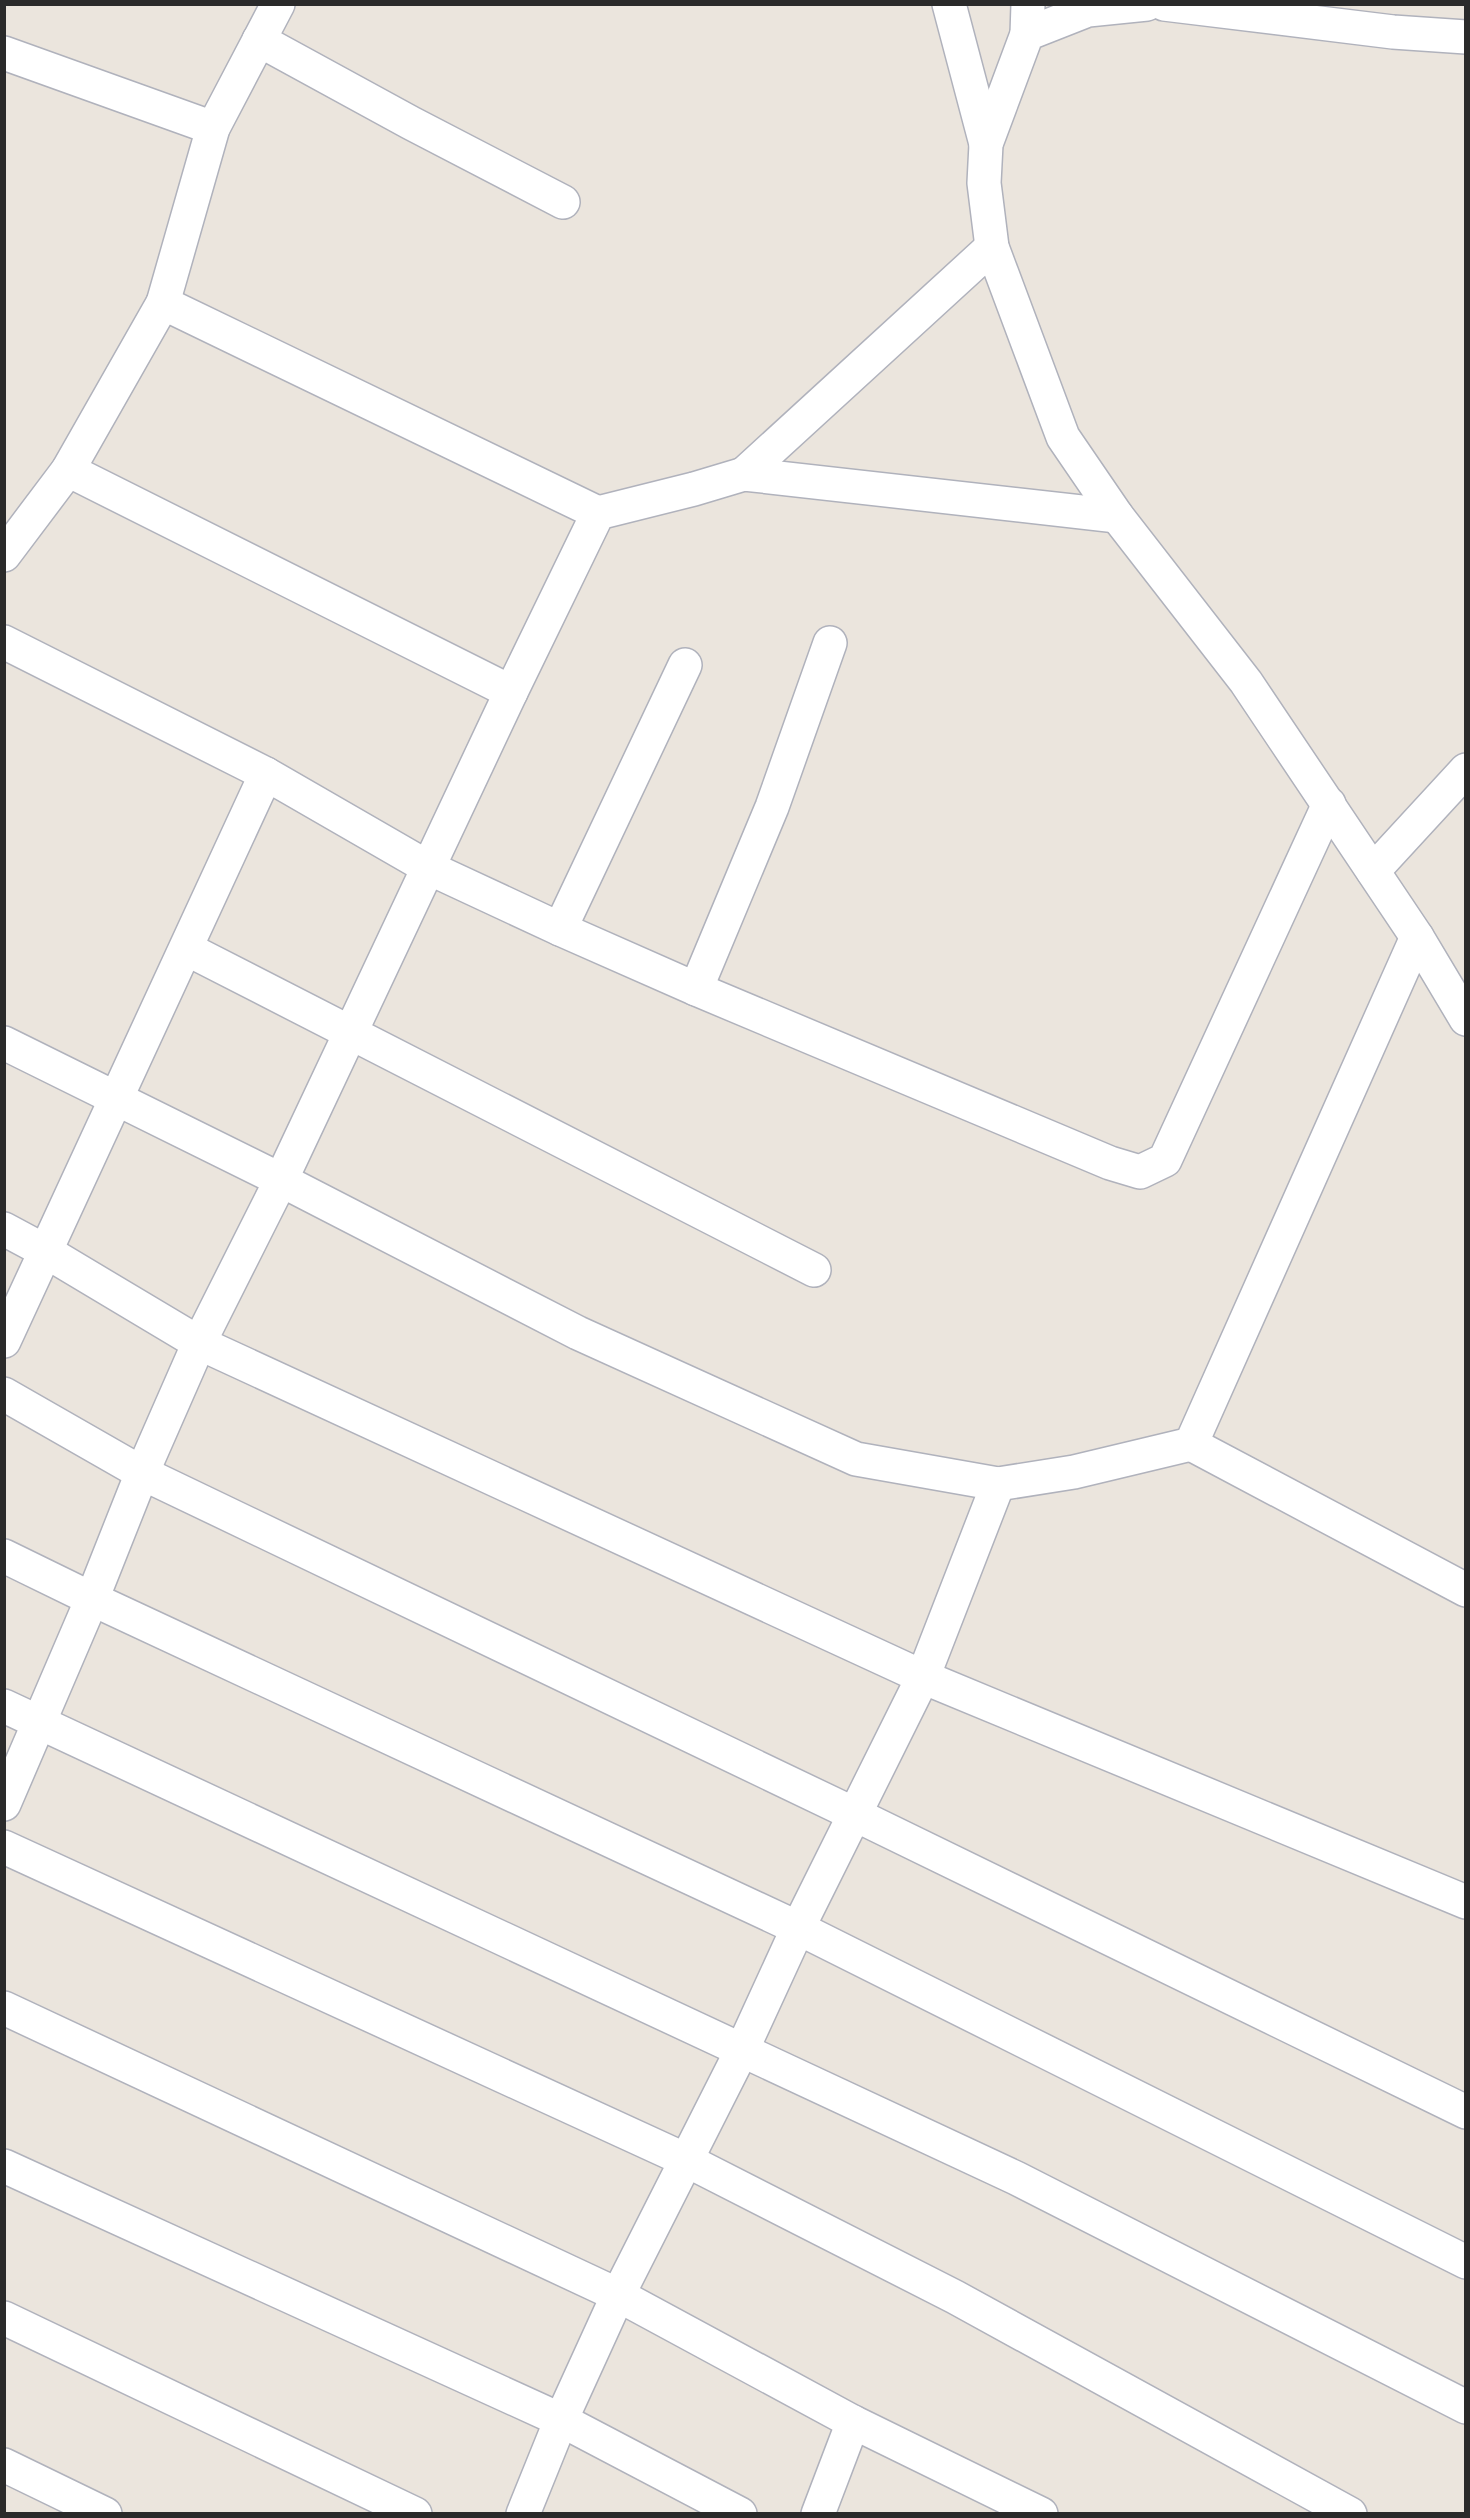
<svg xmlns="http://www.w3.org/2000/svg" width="1470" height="2518" viewBox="0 0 1470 2518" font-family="'Source Sans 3',sans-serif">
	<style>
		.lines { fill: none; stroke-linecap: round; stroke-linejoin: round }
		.minor-casing { stroke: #b0b2bc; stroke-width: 36 }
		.tertiary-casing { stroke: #b0b2bc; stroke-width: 36 }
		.minor { stroke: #fff; stroke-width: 33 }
		.tertiary { stroke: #fff; stroke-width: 33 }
	</style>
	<rect width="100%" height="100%" fill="#ebe5dd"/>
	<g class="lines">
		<g class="minor-casing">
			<g id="minor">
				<polyline points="1147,4 1088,10 1027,34 986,144 984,183 992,247 1063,437 1117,516 1246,682 1417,937 1466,1019"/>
				<polyline points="1164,4 1393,32 1466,37"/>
				<polyline points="259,40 411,123 563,202"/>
				<polyline points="4,53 213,128"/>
				<polyline points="163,303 213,128 278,4"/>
				<polyline points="68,470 511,692"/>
				<polyline points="744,474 992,247"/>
				<polyline points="4,555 68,470 163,303 598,513"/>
				<polyline points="4,642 266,774"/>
				<polyline points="1373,871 1466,770"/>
				<polyline points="560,929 685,665"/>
				<polyline points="187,949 814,1270"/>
				<polyline points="696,989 772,807 830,643"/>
				<polyline points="4,1043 281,1180 578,1333 856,1459 998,1484 1074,1472 1191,1444 1417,937"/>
				<polyline points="4,1229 45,1251 199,1343 923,1677 1466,1902"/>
				<polyline points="4,1341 266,774 429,868 560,929 696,989 1110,1163 1140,1172 1165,1160 1329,804"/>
				<polyline points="4,1394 142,1473 854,1814 1466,2112"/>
				<polyline points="1191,1444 1466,1590"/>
				<polyline points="4,1556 92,1599 798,1928 1466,2262"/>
				<polyline points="4,1706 1016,2178 1466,2407"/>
				<polyline points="4,1804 92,1599 142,1473 199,1343 281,1180 511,692 598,513 694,489 744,474 1117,516"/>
				<polyline points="4,1847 686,2160 955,2297 1350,2514"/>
				<polyline points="4,2008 618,2295 853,2422 1041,2514"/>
				<polyline points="4,2166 561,2420 740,2514"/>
				<polyline points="4,2318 415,2514"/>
				<polyline points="4,2465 105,2514"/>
				<polyline points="523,2514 561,2420 618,2295 742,2050 798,1928 923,1677 998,1484"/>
				<polyline points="818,2514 853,2422"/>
			</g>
		</g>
		<g class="tertiary-casing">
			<g id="tertiary">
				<polyline points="949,4 986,144"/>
				<polyline points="1027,34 1028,4"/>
			</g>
		</g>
		<use href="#minor" class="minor"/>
		<use href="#tertiary" class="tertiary"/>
	</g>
	<rect width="1470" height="2518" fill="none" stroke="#2a2a2a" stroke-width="12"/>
</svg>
